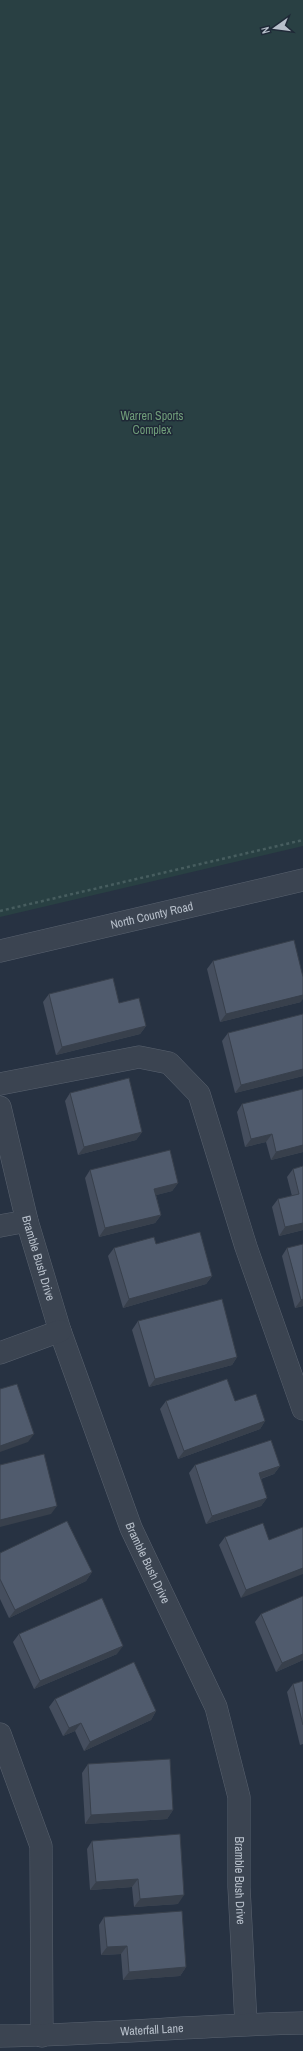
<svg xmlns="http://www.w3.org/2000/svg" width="303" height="2051" viewBox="0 0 303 2051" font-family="'Archivo Narrow',sans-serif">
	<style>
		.green { fill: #294043 }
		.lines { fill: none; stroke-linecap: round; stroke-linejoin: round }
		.minor-casing { stroke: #59626f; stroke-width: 23 }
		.path { stroke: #475d5f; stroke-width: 2.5; stroke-dasharray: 3 3; stroke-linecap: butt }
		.minor { stroke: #3b4451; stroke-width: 22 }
		.wall { fill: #454e5e }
		.shaded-wall { fill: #38404c }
		.building { fill: #505b6d; stroke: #38404c }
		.labels { text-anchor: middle; stroke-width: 3; stroke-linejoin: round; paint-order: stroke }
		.park-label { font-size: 12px; fill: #6f9c79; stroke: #1f2937 }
		.street-label { font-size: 12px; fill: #b8c0cb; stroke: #1f2937 }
	</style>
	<rect width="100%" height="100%" fill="#273242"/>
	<polygon class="green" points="0,0 303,0 303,846 0,917"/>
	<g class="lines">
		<g class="minor-casing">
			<g id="minor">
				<path id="s1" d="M0 951 303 880"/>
				<polyline points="0,1084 139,1057 169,1063 199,1094 246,1247 303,1409"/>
				<path id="s2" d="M0 1107 27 1221 60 1331 131 1528 216 1707 239 1797V1887L246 2024"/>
				<polyline points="0,1226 27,1221"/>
				<polyline points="0,1353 60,1331"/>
				<polyline points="0,1734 41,1846 42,2036"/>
				<path id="s3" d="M0 2036C101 2035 202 2025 303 2023"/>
			</g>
		</g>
		<polyline class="path" points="0,911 303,840"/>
		<use href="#minor" class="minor"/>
	</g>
	<g class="wall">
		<polygon points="213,961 301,1002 220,1022 207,969"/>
		<polygon points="49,994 119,1003 146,1026 140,1034 56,1055 43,1002"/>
		<polygon points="303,1014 303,1076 235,1093 222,1041 228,1033"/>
		<polygon points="70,1093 142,1132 136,1140 78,1155 65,1101"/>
		<polygon points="242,1104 303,1152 271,1160 266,1142 245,1147 237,1112"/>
		<polygon points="303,1166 303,1230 279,1236 272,1207 278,1199 292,1196 287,1177 293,1169"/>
		<polygon points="90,1170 178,1183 172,1191 156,1195 161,1215 155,1223 99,1237 85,1178"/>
		<polygon points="156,1244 212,1276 206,1284 123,1308 108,1256 114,1248"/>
		<polygon points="287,1248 303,1306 295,1308 282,1256"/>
		<polygon points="138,1321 237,1357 232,1365 149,1387 132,1330"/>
		<polygon points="166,1401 235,1401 265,1421 260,1429 178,1459 160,1409"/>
		<polygon points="195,1465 280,1466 274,1474 261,1479 267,1498 261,1506 206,1524 189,1473"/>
		<polygon points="303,1527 241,1598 219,1545 225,1537 269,1540"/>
		<polygon points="0,1553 92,1572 86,1581 9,1618 0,1599"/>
		<polygon points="261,1614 303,1660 276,1672 255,1622"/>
		<polygon points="19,1634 117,1654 34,1689 13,1642"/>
		<polygon points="303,1681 303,1744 300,1745 287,1692 293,1684"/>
		<polygon points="55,1699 156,1711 151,1720 84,1751 75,1731 63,1736 49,1707"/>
		<polygon points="88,1764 173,1810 167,1819 85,1824 82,1773"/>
		<polygon points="92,1841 178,1904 134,1907 132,1887 90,1890 87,1849"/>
		<polygon points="104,1917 186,1967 180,1976 123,1980 121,1954 101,1955 99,1925"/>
	</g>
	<g class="shaded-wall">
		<polygon points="303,995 303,999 301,1002 220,1022 226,1014"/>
		<polygon points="146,1026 140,1034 56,1055 62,1047"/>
		<polygon points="303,1069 303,1076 235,1093 241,1085"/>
		<polygon points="142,1132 136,1140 78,1155 84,1147"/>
		<polygon points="272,1134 266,1142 245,1147 251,1139"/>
		<polygon points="303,1145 303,1152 271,1160 276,1152"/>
		<polygon points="178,1183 172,1191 149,1197 154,1189"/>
		<polygon points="161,1215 155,1223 99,1237 105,1228"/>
		<polygon points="303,1223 303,1230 279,1236 285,1227"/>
		<polygon points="212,1276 206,1284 123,1308 129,1299"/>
		<polygon points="303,1299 303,1306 295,1308 301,1300"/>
		<polygon points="237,1357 232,1365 149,1387 155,1379"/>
		<polygon points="265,1421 260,1429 178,1459 184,1451"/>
		<polygon points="34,1434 28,1442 0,1452 0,1446"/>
		<polygon points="280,1466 274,1474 253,1481 259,1473"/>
		<polygon points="267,1498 261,1506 206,1524 212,1516"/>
		<polygon points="57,1506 51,1514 0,1527 0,1520"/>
		<polygon points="303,1568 303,1574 241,1598 246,1590"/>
		<polygon points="92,1572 86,1581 9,1618 15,1610"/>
		<polygon points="123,1646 117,1654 34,1689 40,1681"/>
		<polygon points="303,1654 303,1660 276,1672 282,1663"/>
		<polygon points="156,1711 151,1720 84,1751 90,1742"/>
		<polygon points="81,1723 75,1731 63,1736 69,1728"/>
		<polygon points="173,1810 167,1819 85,1824 91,1815"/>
		<polygon points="138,1879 132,1887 90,1890 96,1882"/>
		<polygon points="184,1895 178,1904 134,1907 140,1899"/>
		<polygon points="127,1946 121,1954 101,1955 107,1947"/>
		<polygon points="186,1967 180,1976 123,1980 129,1972"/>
	</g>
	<g class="building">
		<polygon points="294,940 303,977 303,995 226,1014 213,961"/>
		<polygon points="113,978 119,1003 139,998 146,1026 62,1047 49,994"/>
		<polygon points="303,1014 303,1069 241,1085 228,1033"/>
		<polygon points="129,1078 142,1132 84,1147 70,1093"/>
		<polygon points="303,1089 303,1145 276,1152 272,1134 251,1139 242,1104"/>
		<polygon points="170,1150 178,1183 154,1189 161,1215 105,1228 90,1170"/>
		<polygon points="303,1166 303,1223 285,1227 278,1199 299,1194 293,1169"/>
		<polygon points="200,1232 212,1276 129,1299 114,1248 154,1237 156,1244"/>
		<polygon points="303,1244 303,1299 301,1300 287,1248"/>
		<polygon points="222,1299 237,1357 155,1379 138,1321"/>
		<polygon points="227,1379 235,1401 256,1394 265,1421 184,1451 166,1401"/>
		<polygon points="17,1384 34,1434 0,1446 0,1389"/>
		<polygon points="271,1440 280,1466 259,1473 267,1498 212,1516 195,1465"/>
		<polygon points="44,1454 57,1506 0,1520 0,1465"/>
		<polygon points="67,1521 92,1572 15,1610 0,1579 0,1553"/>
		<polygon points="263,1523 269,1540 303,1527 303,1568 246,1590 225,1537"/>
		<polygon points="303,1596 303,1654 282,1663 261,1614"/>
		<polygon points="102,1598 123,1646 40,1681 19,1634"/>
		<polygon points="134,1662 156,1711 90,1742 81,1723 69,1728 55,1699"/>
		<polygon points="303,1681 303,1725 293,1684"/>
		<polygon points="170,1759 173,1810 91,1815 88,1764"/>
		<polygon points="180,1834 184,1895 140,1899 138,1879 96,1882 92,1841"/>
		<polygon points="182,1911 186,1967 129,1972 127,1946 107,1947 104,1917"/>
	</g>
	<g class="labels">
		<g class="park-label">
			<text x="152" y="420">Warren Sports<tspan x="152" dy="14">Complex</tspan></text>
		</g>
		<g class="street-label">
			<text dy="4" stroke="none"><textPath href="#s1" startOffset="156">North County Road</textPath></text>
			<text dy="4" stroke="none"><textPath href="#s2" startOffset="156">Bramble Bush Drive</textPath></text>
			<text dy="4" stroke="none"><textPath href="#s2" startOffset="480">Bramble Bush Drive</textPath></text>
			<text dy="4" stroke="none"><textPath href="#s2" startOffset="816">Bramble Bush Drive</textPath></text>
			<text dy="4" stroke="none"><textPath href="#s3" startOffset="152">Waterfall Lane</textPath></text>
		</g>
	</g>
	<g transform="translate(275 28) rotate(256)" stroke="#1f2937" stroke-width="3" paint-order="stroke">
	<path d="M0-3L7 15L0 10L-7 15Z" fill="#b8c0cb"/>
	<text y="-6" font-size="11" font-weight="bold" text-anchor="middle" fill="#b8c0cb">N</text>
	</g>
</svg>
